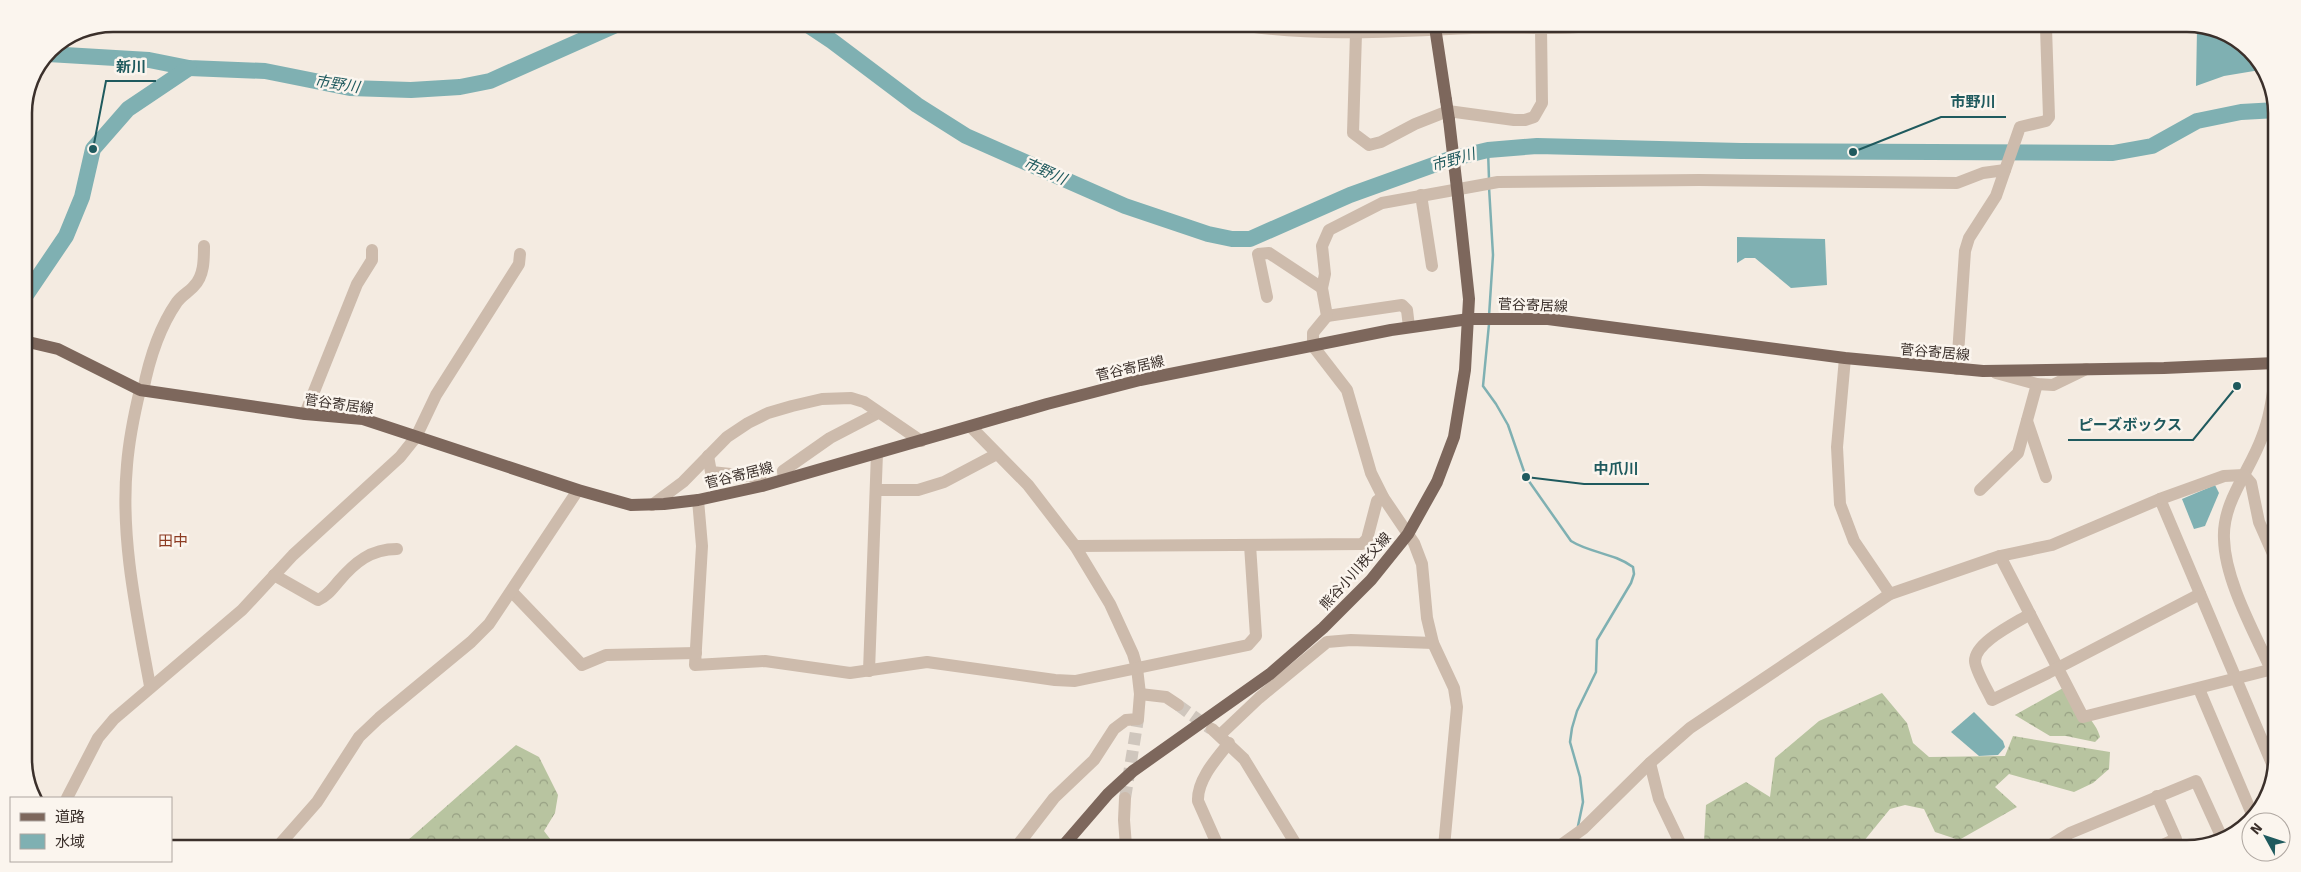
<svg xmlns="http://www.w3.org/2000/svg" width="2301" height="872" viewBox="0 0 2301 872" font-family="Signika,'Noto Sans JP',sans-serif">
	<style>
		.forest { fill: url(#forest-crowns) }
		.water { fill: #7fb0b2 }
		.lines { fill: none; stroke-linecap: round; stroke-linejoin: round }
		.stream { stroke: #7fb0b2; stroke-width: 2.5 }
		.river { stroke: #7fb0b2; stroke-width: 16 }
		.minor-tunnel { stroke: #cfc6bd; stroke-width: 12; stroke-dasharray: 12 6; stroke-linecap: butt }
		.minor { stroke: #cdbbac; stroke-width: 12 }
		.major { stroke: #7d675c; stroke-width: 12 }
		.major-bridge { stroke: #7d675c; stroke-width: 12 }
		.labels { text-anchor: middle; stroke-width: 5; stroke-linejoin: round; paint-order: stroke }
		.street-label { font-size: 14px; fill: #3b302b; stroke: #fbf5ee }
		.water-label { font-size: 15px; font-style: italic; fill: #1f5a5e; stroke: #fbf5ee }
		.neighbourhood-label { font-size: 15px; fill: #8c3b22; stroke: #fbf5ee }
		.rim { fill: none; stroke: #3b302b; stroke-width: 2.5 }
		.leader { fill: none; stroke: #1f5a5e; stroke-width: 2 }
		.callout-dot { fill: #1f5a5e; stroke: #fbf5ee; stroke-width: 2 }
		.callout-label { font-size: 15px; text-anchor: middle; font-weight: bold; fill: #1f5a5e; stroke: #fbf5ee; stroke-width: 5; stroke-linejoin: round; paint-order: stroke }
	</style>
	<defs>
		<pattern id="forest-crowns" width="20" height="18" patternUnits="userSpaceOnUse" patternTransform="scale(1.25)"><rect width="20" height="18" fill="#b8c4a0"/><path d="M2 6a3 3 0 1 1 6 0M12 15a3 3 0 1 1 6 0" fill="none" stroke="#97a083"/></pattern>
	</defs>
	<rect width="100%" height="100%" fill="#f4ebe1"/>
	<g class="forest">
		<path d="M2063 688C2074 702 2097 722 2100 737L2095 742 2066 736H2050L2015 715Z"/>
		<polygon points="1882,693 1907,723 1913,743 1929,757 2005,756 2013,736 2110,752 2109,769 2093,783 2074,792 2009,774 1995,787 2017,807 1959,840 1935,832 1924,809 1905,805 1890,809 1859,847 1707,847 1704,842 1706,805 1746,782 1770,797 1775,758 1819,721"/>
		<polygon points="516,745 539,757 558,795 555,813 544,831 554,844 407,844 407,841"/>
	</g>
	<g class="water">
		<polygon points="2197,29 2217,29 2259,59 2260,70 2224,76 2196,86"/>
		<polygon points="1737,237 1825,239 1827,285 1791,288 1755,258 1745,258 1737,263"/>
		<polygon points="2215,485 2219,493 2205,526 2194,529 2182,499"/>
		<polygon points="1974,712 2003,741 2005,747 1998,755 1979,756 1951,732"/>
	</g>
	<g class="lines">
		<g class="stream">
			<polyline points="1488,150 1489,179"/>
			<polyline points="1489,316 1493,255 1489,187"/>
			<path d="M1489 324 1483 386 1496 404 1508 425 1526 477 1571 541C1590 553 1614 553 1633 567L1634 574 1631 583 1597 640 1596 672 1577 711 1572 728 1570 742 1580 777 1583 802 1578 826"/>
			<polyline points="1577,847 1577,839"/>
		</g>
		<g class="river">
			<polyline points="808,25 832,41 917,105 966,136 1125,206 1208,234 1232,239 1250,239 1350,195 1450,159 1488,150 1537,146 1741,151 2113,153 2152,146 2197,121 2241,112 2277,110"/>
			<polyline points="48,54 149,60 189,68 265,71 350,88 411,90 460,87 490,81 616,25"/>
			<polyline points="24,298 66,236 82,197 93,149 128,109 189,68"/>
		</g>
		<g class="minor-tunnel">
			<polyline points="1178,705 1211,729"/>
			<polyline points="1125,798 1138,719"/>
		</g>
		<g class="minor">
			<path d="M1248 26C1322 37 1397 31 1472 28 1507 27 1543 29 1578 27"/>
			<polyline points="1356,33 1353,133 1369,145 1381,142 1415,124 1448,111 1514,120 1525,120 1534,117 1542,103 1541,28"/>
			<polyline points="1421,195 1432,266"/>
			<polyline points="1267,297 1258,254 1269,253 1322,288"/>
			<polyline points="1327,316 1402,305 1407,310 1409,327"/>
			<polyline points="1845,358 1837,447 1840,504 1854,541 1890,594"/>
			<polyline points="1957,369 1965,251 1969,238 1996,196 2020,127 2046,121 2049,117 2046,28"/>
			<polyline points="1996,373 2037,384 2053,385 2086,369"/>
			<path d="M140 390C134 415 129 440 127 465 120 538 137 615 150 686"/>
			<path d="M143 391C149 360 159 328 177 302 182 295 189 292 194 286 204 276 204 260 204 246"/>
			<polyline points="305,414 357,284 372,260 372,250"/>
			<polyline points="2027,421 2046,477"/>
			<polyline points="971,427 1028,485 1075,546 1110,604 1133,654 1137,668 1140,694 1138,719 1126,720 1114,729 1094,760 1054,798 1017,846"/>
			<polyline points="708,456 711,472 760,477 762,486"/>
			<polyline points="784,479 783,471 830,438 878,413"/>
			<polyline points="876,490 918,490 944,482 997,454"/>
			<polyline points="1980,490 2018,453 2037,384"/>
			<polyline points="2160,499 2273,766"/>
			<polyline points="698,500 702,546 695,665 765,661 850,673 927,662 1055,680 1075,681 1248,645 1256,636 1250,545"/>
			<polyline points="652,505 683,482 727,437 748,423 768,413 792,406 822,399 851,398 864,402 921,441"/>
			<polyline points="1075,546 1362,544 1367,539 1377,501 1383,497"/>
			<polyline points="2000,556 2083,717 2273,669"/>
			<path d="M274 575 318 600C327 596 332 589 338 582 355 562 371 549 397 549"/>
			<polyline points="512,592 582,665 606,655 696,653"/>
			<path d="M2030 614C2016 623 1975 642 1975 661 1975 670 1988 691 1992 700L2048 673 2200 594"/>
			<polyline points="869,671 877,453"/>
			<path d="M2273 674C2256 635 2225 582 2224 539 2222 502 2250 471 2262 437 2270 417 2273 396 2275 374"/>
			<polyline points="2199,689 2252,814"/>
			<polyline points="1140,694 1166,697 1178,705"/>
			<polyline points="1212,729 1244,759 1297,846"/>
			<polyline points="1220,735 1259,698 1327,642 1351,640 1433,643"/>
			<polyline points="1650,763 1659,799 1682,847"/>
			<polyline points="67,798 98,738 114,719 242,610 293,555 400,457 416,437 436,395 519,264 520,254"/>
			<polyline points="1125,798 1124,820 1126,846"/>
			<polyline points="280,844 317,802 359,737 379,718 471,642 489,624 578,490"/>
			<path d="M1218 846 1198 801C1197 780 1216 759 1229 743"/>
			<polyline points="1444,847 1457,707 1454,688 1433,643 1427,618 1422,564 1414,543 1383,497 1371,473 1347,390 1313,346 1313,333 1327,316 1322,288 1325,274 1322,246 1329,230 1382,203 1498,182 1699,180 1957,183 1983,173 2005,170"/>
			<polyline points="1558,847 1583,829 1650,763 1690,728 1890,594 2000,556 2052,545 2160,499 2224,476 2244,475 2251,483 2259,522 2274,556"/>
			<polyline points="2046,848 2070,833 2196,781 2222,838"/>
			<polyline points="2156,848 2176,839 2157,796"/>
		</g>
		<g class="major">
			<polyline points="1446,100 1449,120"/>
			<polyline points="24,341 58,349 140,390 305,414 363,419 578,490 631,505 664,504 698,500 762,486 1047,404 1140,380 1391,330 1469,319 1548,319 1845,358 1983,371 2164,368 2275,363"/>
			<polyline points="1063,846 1108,794 1133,771 1270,674 1323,628 1371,580 1408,534 1437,482 1454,437 1465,370 1469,299 1458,197"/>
		</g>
		<g class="major-bridge">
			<polyline points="1435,27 1446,100"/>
			<polyline points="1449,120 1458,197"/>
		</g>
	</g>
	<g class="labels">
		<g class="street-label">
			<text transform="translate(1533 305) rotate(2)" y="5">菅谷寄居線</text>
			<text transform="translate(1935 352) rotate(5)" y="5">菅谷寄居線</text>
			<text transform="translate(1130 368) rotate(-13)" y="5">菅谷寄居線</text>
			<text transform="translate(339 404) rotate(8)" y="5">菅谷寄居線</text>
			<text transform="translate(739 475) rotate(-14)" y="5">菅谷寄居線</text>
			<text transform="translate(1355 571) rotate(-48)" y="5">熊谷小川秩父線</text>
		</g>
		<g class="water-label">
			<text transform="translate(337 84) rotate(9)" y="5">市野川</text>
			<text transform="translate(1453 160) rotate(-17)" y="5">市野川</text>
			<text transform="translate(1045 171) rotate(24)" y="5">市野川</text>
		</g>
		<g class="neighbourhood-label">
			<text x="173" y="546">田中</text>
		</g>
	</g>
	<path d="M0 0H2301V872H0ZM113 32H2187A81 81 0 0 1 2268 113V759A81 81 0 0 1 2187 840H113A81 81 0 0 1 32 759V113A81 81 0 0 1 113 32Z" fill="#fbf5ee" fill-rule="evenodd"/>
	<path class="rim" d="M113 32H2187A81 81 0 0 1 2268 113V759A81 81 0 0 1 2187 840H113A81 81 0 0 1 32 759V113A81 81 0 0 1 113 32Z"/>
	<path class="leader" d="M93 149L106 81H156M1853 152L1941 117H2006M2237 386L2193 440H2068M1526 477L1584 484H1649"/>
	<g class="callout-dot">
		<circle cx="93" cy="149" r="5"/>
		<circle cx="1853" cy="152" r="5"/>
		<circle cx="2237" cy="386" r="5"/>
		<circle cx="1526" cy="477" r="5"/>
	</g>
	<g class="callout-label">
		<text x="131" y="72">新川</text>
		<text x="1973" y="107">市野川</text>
		<text x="2130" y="430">ピーズボックス</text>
		<text x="1616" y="474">中爪川</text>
	</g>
	<rect x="10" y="797" width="162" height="65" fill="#fbf5ee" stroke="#aea6a0"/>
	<rect x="20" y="813" width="25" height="8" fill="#7d675c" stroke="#aea6a0"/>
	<text x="55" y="822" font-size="15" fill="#3b302b">道路</text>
	<rect x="20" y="834" width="25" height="15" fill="#7fb0b2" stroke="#aea6a0"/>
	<text x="55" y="847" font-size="15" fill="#3b302b">水域</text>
	<g transform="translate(2266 837) rotate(310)"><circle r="24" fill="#fbf5ee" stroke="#aea6a0"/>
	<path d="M0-4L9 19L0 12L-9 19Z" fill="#1f5a5e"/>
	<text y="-8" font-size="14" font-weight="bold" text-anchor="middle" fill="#3b302b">N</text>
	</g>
</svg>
